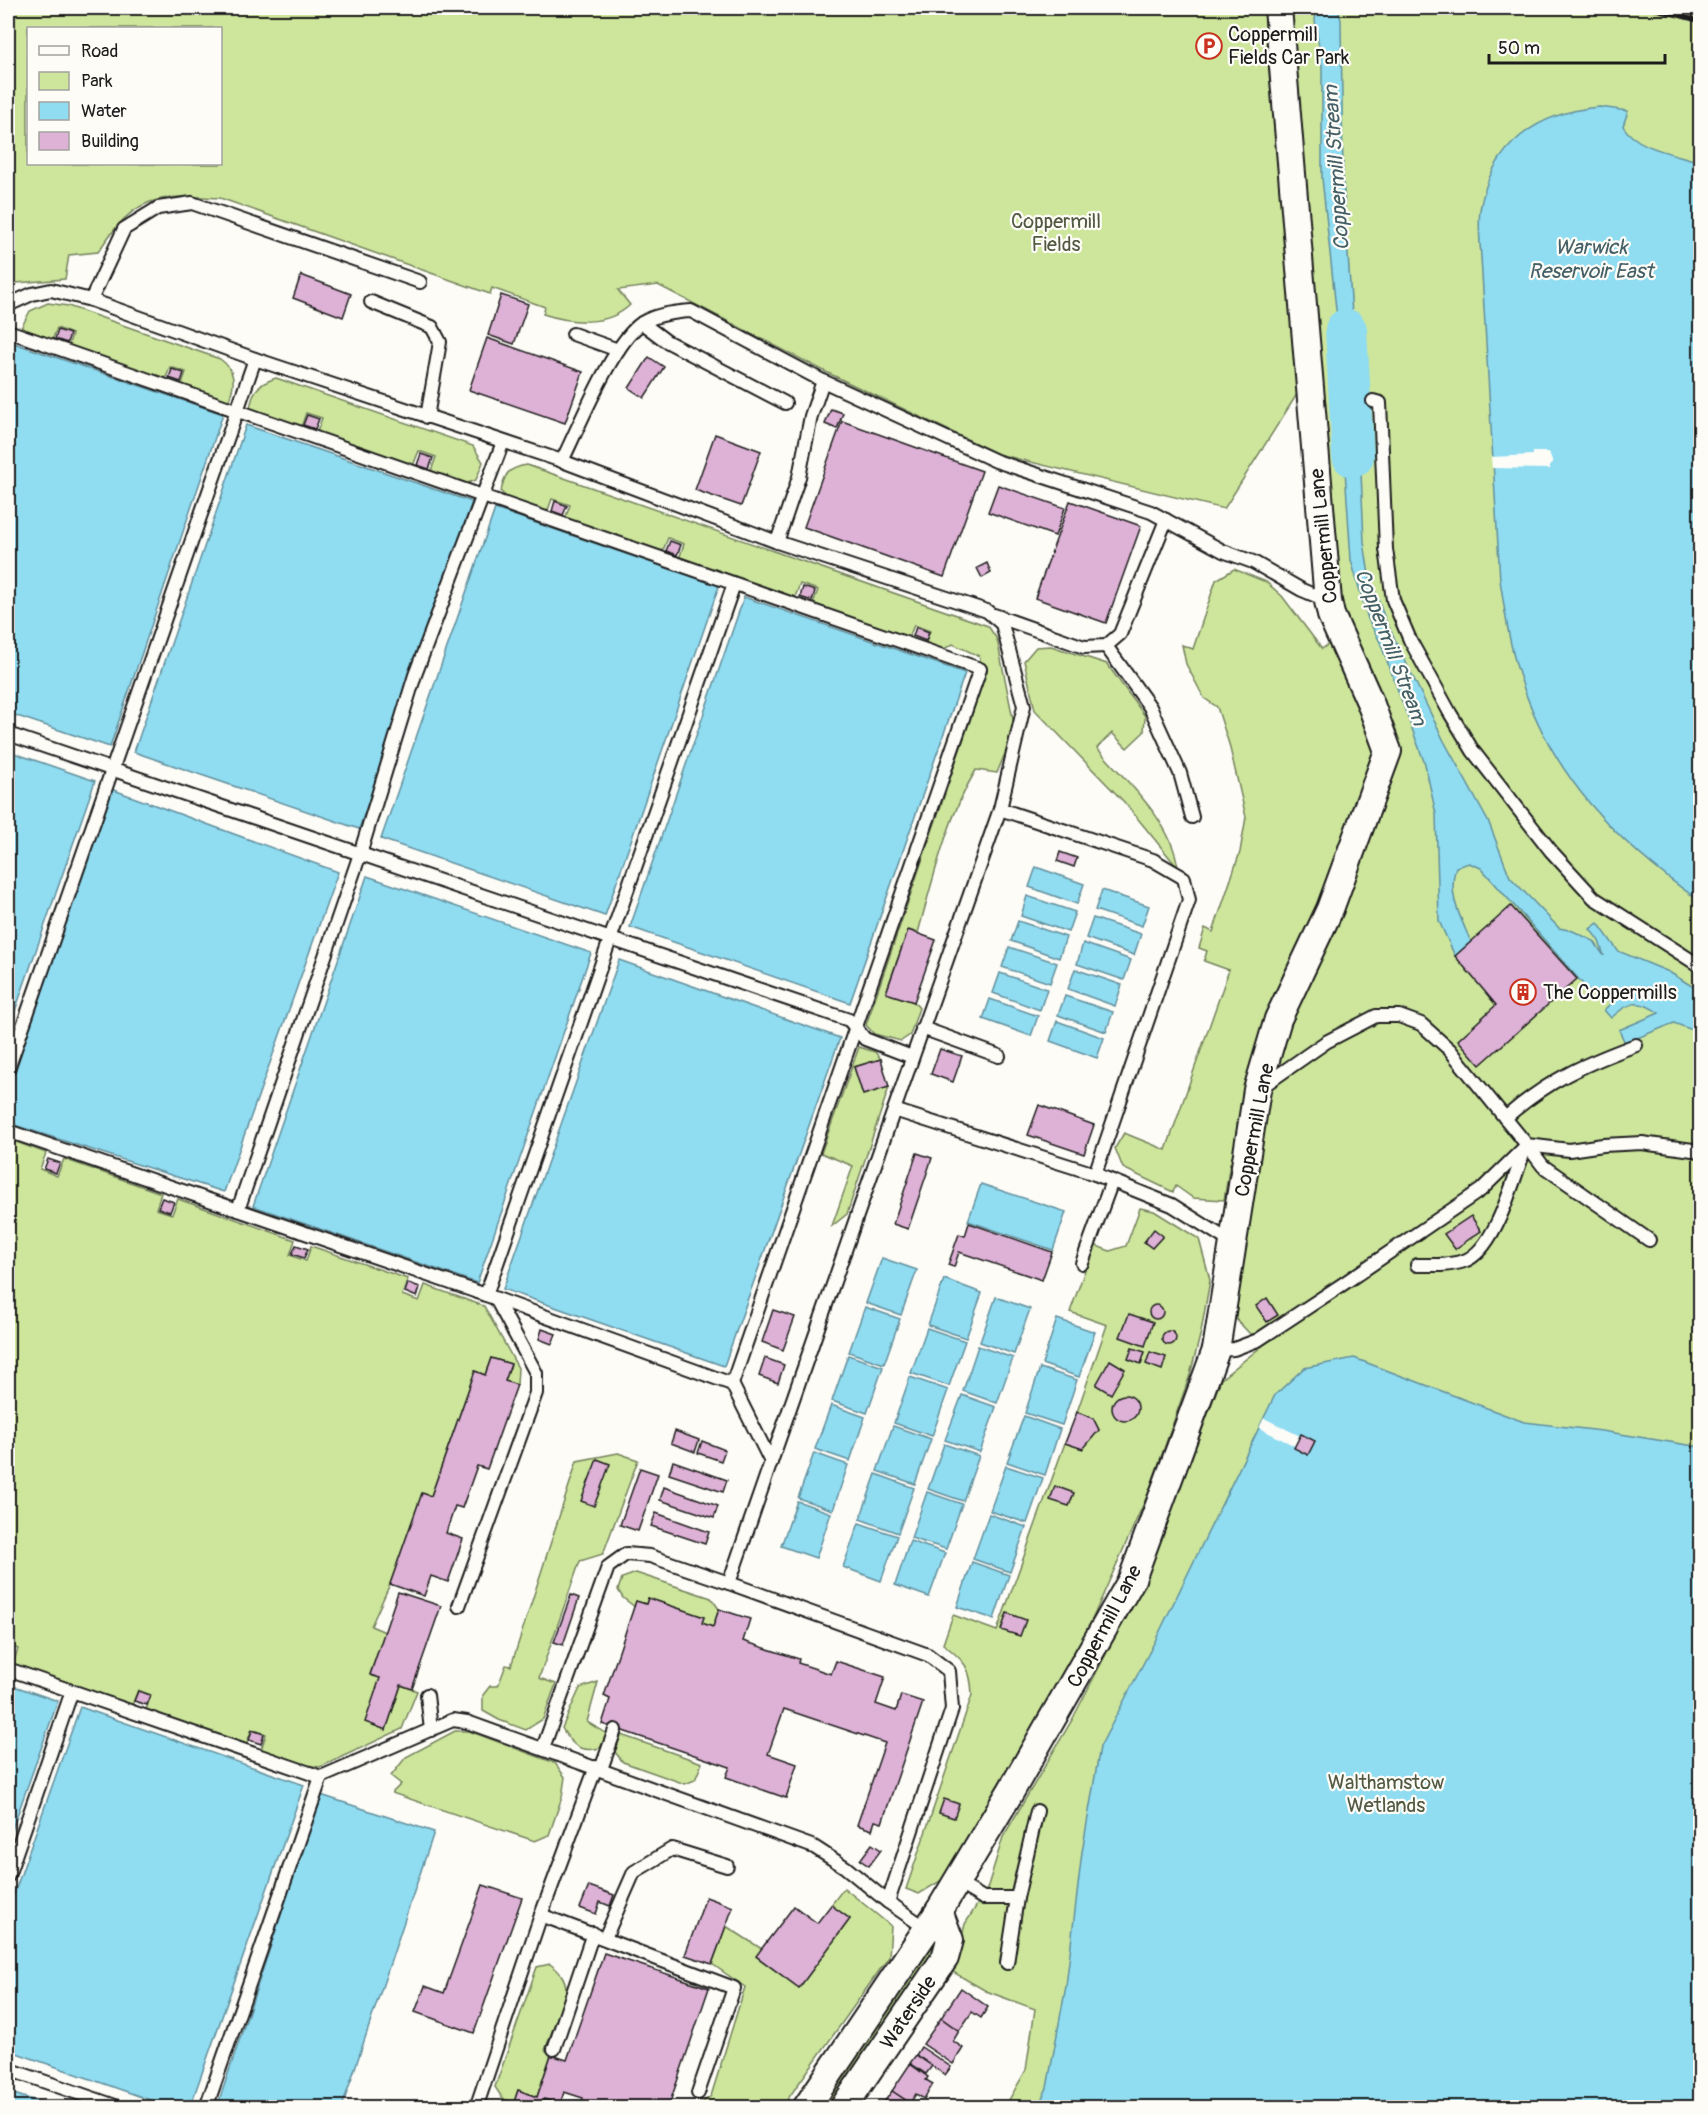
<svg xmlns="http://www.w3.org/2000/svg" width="1708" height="2115" viewBox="0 0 1708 2115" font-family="Pangolin,sans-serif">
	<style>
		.green { fill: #cde69c; stroke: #74815c; stroke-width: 1.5; fill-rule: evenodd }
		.water { fill: #90dcf1; stroke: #628f9c; stroke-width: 1.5 }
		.pier { fill: #fdfcf7 }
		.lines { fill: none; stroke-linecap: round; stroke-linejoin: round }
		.river { stroke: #90dcf1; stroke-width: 42 }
		.building { fill: #deb1d6; stroke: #1c1c1c; stroke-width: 1.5 }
		.service-casing { stroke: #1c1c1c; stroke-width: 16 }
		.minor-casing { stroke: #1c1c1c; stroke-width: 30 }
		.service { stroke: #fdfcf7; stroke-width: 12 }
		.minor { stroke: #fdfcf7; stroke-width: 26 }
		.rail { stroke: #1c1c1c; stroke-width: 4.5 }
		.labels { text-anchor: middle; stroke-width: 4.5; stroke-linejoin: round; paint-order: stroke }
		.poi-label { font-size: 20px; fill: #1c1c1c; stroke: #fdfcf7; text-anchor: start }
		.park-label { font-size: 20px; fill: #515942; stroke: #fdfcf7 }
		.street-label { font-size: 20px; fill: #1c1c1c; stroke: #fdfcf7 }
		.water-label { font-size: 21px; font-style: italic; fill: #455f67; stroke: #fdfcf7 }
	</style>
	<rect width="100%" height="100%" fill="#fdfcf7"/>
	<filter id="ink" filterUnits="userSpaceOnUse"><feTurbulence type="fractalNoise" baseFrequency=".0167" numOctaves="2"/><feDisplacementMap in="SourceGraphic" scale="12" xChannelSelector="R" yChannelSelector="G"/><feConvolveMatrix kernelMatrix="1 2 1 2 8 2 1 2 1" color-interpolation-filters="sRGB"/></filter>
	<g filter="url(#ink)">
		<g class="green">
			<path d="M8 8H1264L1286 261 1301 388 1224 509 998 454 826 372 658 285 618 290 630 305C607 327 571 323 543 314L545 307 492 288 490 294 220 198C156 194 135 196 98 252L69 255 65 279 16 283 8 290ZM28 28H220V164H28Z"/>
			<polygon points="1290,8 1700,8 1700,2107 1005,2107 1026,2070 1035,2009 986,1991 953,1972 965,1924 987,1889 1003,1837 1072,1720 1138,1592 1167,1524 1221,1379 1262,1346 1255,1334 1250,1334 1235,1318 1258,1162 1230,1163 1224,1200 1193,1198 1176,1186 1173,1192 1123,1168 1115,1148 1124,1133 1166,1150 1229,970 1204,961 1207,951 1199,948 1205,928 1213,932 1240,852 1246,817 1229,744 1217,707 1204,698 1186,664 1182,645 1193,649 1216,580 1234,569 1266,582 1282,596 1322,649 1349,628 1334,573"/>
			<path d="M48 303 68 306 220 359C237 371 235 385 228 403L181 387 186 372 170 367 165 381 68 347 72 334 57 328 52 341 20 330 30 311Z"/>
			<path d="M276 378 473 446 483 462 476 480 462 485 430 474 436 457 419 451 412 468 316 435 322 418 306 413 300 430 249 412C253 392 255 385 276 378Z"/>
			<path d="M527 465 988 626 997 639 1015 729 997 773 976 770C947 818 933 879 918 933L908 930 886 992 914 1002 919 1008 910 1035 901 1041 874 1034 866 1025 982 685 984 672 979 656 953 644 940 651 925 645 930 631 914 625 908 640 812 606 818 590 800 584 794 600 679 559 684 544 668 538 662 553 565 519 570 505 552 499 547 513 510 500 501 492C504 474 508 468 527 465Z"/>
			<path d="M1051 646 1107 664 1145 716 1144 732 1127 748 1112 733 1097 748C1128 783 1172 821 1178 868L1125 803 1035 710 1024 661 1036 647Z"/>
			<polygon points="859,1047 875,1052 881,1059 854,1067 863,1094 889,1087 847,1214 832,1226 853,1166 821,1153"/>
			<polygon points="8,1139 46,1153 40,1169 57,1176 64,1159 161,1193 156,1209 172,1214 178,1199 295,1240 290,1255 306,1261 311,1246 408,1279 402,1295 419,1301 425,1285 484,1306 518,1368 517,1385 505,1381 511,1364 491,1358 485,1375 475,1371 431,1496 422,1494 390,1584 371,1626 385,1632 370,1674 380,1678 386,1729 401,1685 417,1691 402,1729 320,1767 300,1764 261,1750 266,1734 252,1729 246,1745 146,1710 151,1695 138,1690 132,1705 72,1691 13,1664 18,1649 8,1645"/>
			<path d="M1140 1208 1154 1211 1199 1239 1210 1280 1201 1332 1190 1375 1148 1494 1082 1642 942 1880 919 1894 906 1889 972 1695C971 1668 965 1661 943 1644L953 1615 997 1631 1065 1443 1083 1449 1099 1430 1093 1418 1077 1412 1107 1325 1070 1312 1094 1245 1110 1251 1126 1246Z"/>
			<polygon points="618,1453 638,1460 603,1554 580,1561 539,1678 556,1684 543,1719 526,1730 499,1720 483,1711 483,1695 490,1686 498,1686 506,1665 511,1666 577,1461"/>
			<polygon points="636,1573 711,1598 719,1609 713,1627 702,1623 704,1617 648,1598 646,1604 635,1607 623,1598 618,1590 622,1578"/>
			<path d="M598 1682 587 1722 607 1734 600 1748C580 1753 572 1746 562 1728L580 1688Z"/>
			<polygon points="455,1731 469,1731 555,1763 565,1777 562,1797 549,1835 535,1841 392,1793 401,1784 391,1776 406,1757"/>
			<polygon points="621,1735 702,1763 695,1780 685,1784 623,1762 615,1752"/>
			<polygon points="844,1888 891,1926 889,1957 782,2107 695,2108 711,2096 745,1987 712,1964 726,1926 762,1949 757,1957 799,1988 850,1919 831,1905"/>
			<polygon points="938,1936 945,1939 834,2107 820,2108"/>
			<path d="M550 1964C561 1972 567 1980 566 1994L545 2050 551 2055 537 2097 518 2090 514 2102 503 2099 495 2087 537 1967Z"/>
		</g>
		<g class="water">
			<polygon points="1317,8 1338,8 1341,20 1343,179 1357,390 1341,384 1341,356 1322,178 1322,66 1315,20"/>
			<path d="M1600 107 1628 111 1623 126C1636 149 1677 154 1700 162V901C1616 843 1550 774 1519 674 1509 644 1505 612 1500 580L1481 257C1480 242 1478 225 1480 210 1491 145 1537 112 1600 107Z"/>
			<polygon points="8,341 223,414 110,747 8,713"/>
			<path d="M1340 395 1358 402 1364 542 1369 575 1385 619 1444 741 1489 823 1510 877 1559 928 1573 931 1594 941 1604 956 1599 941 1590 929 1598 923 1618 951 1669 972 1700 991V1033L1674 1023 1625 1043 1619 1030 1659 1013C1638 998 1629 1002 1611 1018L1604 1010 1610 1004 1608 999 1589 991 1481 868 1469 863 1456 867C1447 894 1460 916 1471 942L1455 956 1439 921 1436 814 1425 764 1380 642 1368 619 1351 560Z"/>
			<polygon points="246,425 472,502 359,829 134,752"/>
			<polygon points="495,509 719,586 605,916 381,839"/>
			<polygon points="744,597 965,673 850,1003 630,927"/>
			<polygon points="8,751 95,781 8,1031"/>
			<polygon points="111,789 338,872 224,1192 8,1123 8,1089"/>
			<polygon points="1036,867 1084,884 1077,904 1029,887"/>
			<polygon points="367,876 591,953 477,1283 253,1206"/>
			<polygon points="1102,890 1149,906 1142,926 1095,910"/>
			<polygon points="1027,896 1075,912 1068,932 1021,916"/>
			<polygon points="1093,918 1141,934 1134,955 1086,938"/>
			<polygon points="1018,921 1066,937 1059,958 1011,941"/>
			<polygon points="1083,943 1131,960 1124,980 1077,964"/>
			<polygon points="1009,947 1057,963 1050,983 1002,967"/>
			<polygon points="619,960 840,1038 724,1366 503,1289"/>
			<polygon points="1075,969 1122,985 1115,1006 1068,989"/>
			<polygon points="1000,973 1047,989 1040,1010 993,993"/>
			<polygon points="1065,996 1113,1012 1106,1032 1058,1015"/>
			<polygon points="990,999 1038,1016 1031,1036 983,1019"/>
			<polygon points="1057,1021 1104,1038 1097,1058 1050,1041"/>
			<polygon points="981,1184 1066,1212 1053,1250 968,1221"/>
			<polygon points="882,1258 917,1270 901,1315 866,1303"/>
			<polygon points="944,1279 982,1293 966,1338 928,1325"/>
			<polygon points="996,1297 1030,1309 1014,1354 980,1342"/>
			<polygon points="865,1307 900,1319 884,1364 849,1352"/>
			<polygon points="1057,1319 1095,1332 1079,1377 1042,1364"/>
			<polygon points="927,1328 965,1341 949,1386 911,1373"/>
			<polygon points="978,1346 1013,1358 997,1403 963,1391"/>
			<polygon points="848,1355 883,1367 867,1413 832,1401"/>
			<polygon points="1354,1358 1524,1422 1602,1431 1700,1447 1700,2107 1037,2108 1047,2088 1066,1986 1082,1852 1100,1747 1155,1641 1275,1395 1304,1368"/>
			<polygon points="1040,1368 1077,1380 1062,1425 1025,1413"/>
			<polygon points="910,1377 948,1390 932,1436 894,1423"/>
			<polygon points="962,1395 996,1407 980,1452 945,1440"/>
			<polygon points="831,1405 865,1417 850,1461 815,1449"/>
			<polygon points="1024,1416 1060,1429 1045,1475 1007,1462"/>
			<polygon points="893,1426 931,1439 915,1484 877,1471"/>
			<polygon points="944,1444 979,1456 963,1501 928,1489"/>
			<polygon points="814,1453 848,1465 833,1510 798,1498"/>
			<polygon points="1006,1466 1043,1478 1027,1523 990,1511"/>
			<polygon points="876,1474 914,1488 898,1533 860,1519"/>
			<polygon points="927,1492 962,1504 946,1549 911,1538"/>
			<polygon points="797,1501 831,1513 816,1558 781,1546"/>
			<polygon points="989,1514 1026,1527 1010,1572 973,1559"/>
			<polygon points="859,1523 897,1536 881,1581 843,1567"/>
			<polygon points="910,1541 945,1553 929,1597 895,1585"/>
			<polygon points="972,1562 1009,1575 994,1619 957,1607"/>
			<polygon points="8,1684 58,1701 8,1841"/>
			<polygon points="80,1707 304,1785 190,2107 170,2107 8,2050 8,1911"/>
			<polygon points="321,1795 434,1832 342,2107 217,2107"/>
			<polygon points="8,2092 54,2107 8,2107"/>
		</g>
		<g class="pier">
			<polygon points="1533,452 1549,452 1553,463 1550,464 1550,469 1492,468 1491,457 1533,455"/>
			<polygon points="1264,1418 1300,1436 1295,1446 1259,1428"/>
		</g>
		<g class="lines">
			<polyline class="river" points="1346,330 1353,456"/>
		</g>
		<g class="building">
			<polygon points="301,275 351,294 343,317 293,298"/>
			<polygon points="501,295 528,304 514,344 488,335"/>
			<polygon points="58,330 70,334 67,343 55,339"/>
			<polygon points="487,338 583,372 565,423 469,390"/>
			<polygon points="649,357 664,367 644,398 629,388"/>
			<polygon points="172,369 184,373 181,382 169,378"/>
			<polygon points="831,409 843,413 837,429 825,424"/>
			<polygon points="307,415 319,419 315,429 303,425"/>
			<polygon points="842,421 982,471 944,577 804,527"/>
			<polygon points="715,434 761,451 741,506 695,490"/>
			<polygon points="421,454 433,458 429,469 417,465"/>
			<polygon points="998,485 1065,508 1055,536 988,512"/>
			<polygon points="555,501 567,506 563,515 552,511"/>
			<polygon points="1070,501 1141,526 1106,623 1035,598"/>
			<polygon points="670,541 681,545 677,555 666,551"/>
			<polygon points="987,563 991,573 982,578 977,568"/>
			<polygon points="803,587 815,591 812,601 800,597"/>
			<polygon points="916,627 929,632 926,641 913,636"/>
			<polygon points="1060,852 1077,858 1074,867 1057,861"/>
			<polygon points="1511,906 1577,979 1480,1065 1458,1040 1496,1005 1455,956"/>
			<polygon points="908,930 936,940 914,1002 886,993"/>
			<polygon points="940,1049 962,1056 953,1082 931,1074"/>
			<polygon points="881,1059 889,1087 863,1095 854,1067"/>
			<polygon points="1039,1105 1094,1125 1084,1154 1028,1135"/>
			<polygon points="917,1153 932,1158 908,1229 893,1224"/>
			<polygon points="48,1159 60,1163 56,1173 44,1169"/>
			<polygon points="162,1198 174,1202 170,1212 158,1208"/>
			<polygon points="1471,1216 1481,1231 1455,1249 1444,1234"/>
			<polygon points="969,1223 1052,1252 1042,1280 959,1252 954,1267 948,1265 959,1234 965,1236"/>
			<polygon points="1154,1229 1163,1236 1152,1248 1144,1242"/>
			<polygon points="296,1245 308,1249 304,1258 292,1254"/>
			<polygon points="408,1283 420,1287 417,1297 405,1292"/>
			<polygon points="1267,1298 1278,1315 1267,1322 1256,1306"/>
			<circle cx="1156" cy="1312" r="7"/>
			<polygon points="773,1310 795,1317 783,1350 762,1342"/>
			<polygon points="1129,1314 1153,1322 1145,1346 1120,1337"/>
			<polygon points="542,1329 556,1334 552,1344 539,1339"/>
			<circle cx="1169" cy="1338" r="7"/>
			<polygon points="1132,1348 1145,1352 1141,1364 1128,1359"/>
			<polygon points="1150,1352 1166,1357 1162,1370 1146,1364"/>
			<polygon points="491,1358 511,1364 505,1381 517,1385 487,1469 477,1466 462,1508 455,1506 446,1533 463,1539 448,1582 431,1576 424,1596 390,1584 422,1493 431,1496 475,1371 485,1375"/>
			<polygon points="765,1358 784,1365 778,1383 759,1376"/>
			<polygon points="1110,1360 1125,1369 1111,1394 1096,1385"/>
			<circle cx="1125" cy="1408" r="13"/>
			<polygon points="1077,1412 1093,1418 1099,1430 1083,1449 1065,1443"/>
			<polygon points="675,1431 699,1440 695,1452 671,1443"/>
			<polygon points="1301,1434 1315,1441 1308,1455 1294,1448"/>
			<polygon points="702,1441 725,1450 721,1461 698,1453"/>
			<polygon points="597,1459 610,1464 594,1506 581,1501"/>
			<polygon points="673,1461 727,1480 723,1492 669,1474"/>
			<polygon points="640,1468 658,1474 638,1531 620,1525"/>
			<polygon points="1055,1486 1074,1493 1069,1506 1050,1500"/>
			<polygon points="664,1487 718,1506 714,1518 660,1500"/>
			<polygon points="656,1513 709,1532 705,1544 651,1526"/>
			<polygon points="398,1592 441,1606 412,1689 401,1685 386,1730 365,1722 380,1678 370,1675"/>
			<polygon points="571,1595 579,1598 563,1645 554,1642"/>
			<polygon points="648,1598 704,1617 702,1623 713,1627 719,1609 750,1619 743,1641 799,1659 798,1663 831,1674 836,1661 885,1677 876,1704 896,1711 901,1695 923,1702 882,1823 875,1821 872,1830 857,1825 885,1743 784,1709 768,1754 797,1764 786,1798 726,1777 730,1767 602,1724 610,1699 604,1696 636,1601 646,1604"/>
			<polygon points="1007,1613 1026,1620 1020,1636 1001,1630"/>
			<polygon points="138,1691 150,1695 147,1705 134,1701"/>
			<polygon points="252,1730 264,1734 261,1744 249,1740"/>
			<polygon points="944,1799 959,1804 954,1818 939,1813"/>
			<polygon points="872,1844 881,1850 869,1866 860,1860"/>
			<polygon points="483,1885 522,1898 474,2033 415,2012 425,1986 444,1993"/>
			<polygon points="589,1886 614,1895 610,1906 600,1902 596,1914 580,1908"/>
			<polygon points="706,1897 733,1907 712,1964 685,1955"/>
			<polygon points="831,1905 850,1919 799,1988 756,1956 794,1906 817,1923"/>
			<polygon points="604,1953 709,1988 668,2108 611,2108 594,2102 592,2108 580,2108 583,2098 564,2092 560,2105 544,2099 541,2108 531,2108 514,2102 518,2090 537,2097 551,2055 567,2060"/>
			<polygon points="961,1988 988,2007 981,2018 972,2012 959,2031 941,2018"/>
			<polygon points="941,2018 959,2031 953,2041 963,2048 953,2064 923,2044"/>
			<polygon points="921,2047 951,2067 945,2075 916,2055"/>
			<polygon points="916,2055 932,2066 926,2074 910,2063"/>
			<polygon points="910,2064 928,2077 926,2080 933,2084 924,2099 916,2094 910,2103 892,2091"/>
			<polygon points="892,2091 910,2103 907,2108 880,2108"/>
		</g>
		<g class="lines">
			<g class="service-casing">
				<g id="service">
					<polyline points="91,300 124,229 158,208 192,203 420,282"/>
					<polyline points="371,302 432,327 440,342 427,417"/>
					<polyline points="8,305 32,294 51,290 91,300 255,359 562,461 777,542 987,611 1002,624 1024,706 1000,809 894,1110"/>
					<polyline points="642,323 666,341 785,403"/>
					<polyline points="8,331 980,669 732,1384"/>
					<polyline points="573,334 618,350"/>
					<polyline points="1373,401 1380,403 1386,549 1393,600 1410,640 1450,713 1473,751 1551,851 1594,898 1700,966"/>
					<path d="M562 461C579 427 612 343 642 323 656 314 675 312 691 311L823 381 996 461 1151 512 1223 551 1253 562 1302 590 1328 601"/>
					<polyline points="777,542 799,477 811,416 823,381"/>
					<polyline points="994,615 1084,647 1106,646 1120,634 1166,520"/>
					<polyline points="1106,646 1150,707 1180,773 1192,817"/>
					<polyline points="8,734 849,1020 865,1039 912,1057"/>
					<polyline points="1000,809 1153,860 1184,878 1189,900 1095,1174 1172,1205 1234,1244"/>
					<polyline points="922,1028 999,1056"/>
					<polyline points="8,1069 255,359"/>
					<polyline points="1260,1088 1326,1042 1376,1016 1399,1016 1421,1024 1450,1050 1527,1145 1569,1150 1603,1145 1642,1143 1700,1151"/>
					<path d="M1505 1118C1549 1080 1582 1065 1636 1045"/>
					<polyline points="8,1131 486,1295 732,1384 771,1462 729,1583 928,1655 949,1671 952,1709 888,1902 927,1929"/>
					<polyline points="1527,1145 1543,1166 1649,1240"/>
					<polyline points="238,1210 360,854 415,675 503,442"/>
					<polyline points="1082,1263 1112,1181"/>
					<path d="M1417 1265C1433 1265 1449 1266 1464 1261 1496 1250 1513 1179 1525 1149"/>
					<polyline points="486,1295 734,584"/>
					<polyline points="1216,1350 1234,1349 1258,1340 1343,1284 1481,1190 1527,1145"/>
					<polyline points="771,1462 894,1110 1095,1174"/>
					<polyline points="459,1606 536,1393 536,1373 496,1299"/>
					<polyline points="8,1669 321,1777 453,1720 467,1722 814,1847 845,1867 888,1902"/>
					<polyline points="427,1695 431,1730"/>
					<polyline points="543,1748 608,1567 626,1554 650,1556 729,1583"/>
					<polyline points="601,1769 615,1730"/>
					<polyline points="8,1876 72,1691"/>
					<polyline points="956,1882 983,1898 1017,1898"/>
					<polyline points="541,1915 734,1988 698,2093"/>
					<polyline points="605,1938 634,1872 672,1849 727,1866"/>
					<polyline points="1007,1963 1017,1898 1037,1811"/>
					<polyline points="554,2049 593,1933"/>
					<polyline points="8,2069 121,2108"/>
					<polyline points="206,2108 321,1777"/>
					<polyline points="476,2108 541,1915 596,1767"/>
				</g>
			</g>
			<g class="minor-casing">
				<g id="minor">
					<polyline points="806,2108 939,1911 1011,1791 1132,1579 1216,1350 1257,1090 1278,1019 1330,909 1388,751 1370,702 1331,615 1328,601 1278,8"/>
					<polyline points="843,2108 945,1958 950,1940 939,1911"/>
				</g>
			</g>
			<use href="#service" class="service"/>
			<use href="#minor" class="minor"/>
			<polyline class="rail" points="1651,8 1700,21"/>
		</g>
	</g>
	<defs>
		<g id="parking-ring" transform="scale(1.35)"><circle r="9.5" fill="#fdfcf7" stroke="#c8321e" stroke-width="1.5"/><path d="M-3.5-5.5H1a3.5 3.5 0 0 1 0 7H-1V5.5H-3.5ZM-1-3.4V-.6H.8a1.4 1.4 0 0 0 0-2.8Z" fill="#c8321e"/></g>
		<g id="building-ring" transform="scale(1.35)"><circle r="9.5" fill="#fdfcf7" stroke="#c8321e" stroke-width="1.5"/><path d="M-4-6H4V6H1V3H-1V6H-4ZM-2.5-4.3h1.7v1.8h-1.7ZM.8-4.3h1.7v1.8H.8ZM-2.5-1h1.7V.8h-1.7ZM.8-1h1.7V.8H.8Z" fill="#c8321e"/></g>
	</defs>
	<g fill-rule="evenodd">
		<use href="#parking-ring" x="1209" y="46"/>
		<use href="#building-ring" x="1523" y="992"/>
	</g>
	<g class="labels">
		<g class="poi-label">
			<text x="1228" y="41">Coppermill<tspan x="1228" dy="23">Fields Car Park</tspan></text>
			<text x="1543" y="999">The Coppermills</text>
		</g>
		<g class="park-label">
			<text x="1056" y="228">Coppermill<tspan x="1056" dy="23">Fields</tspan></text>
			<text x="1386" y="1789">Walthamstow<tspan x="1386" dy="23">Wetlands</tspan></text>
		</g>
		<g class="street-label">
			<text transform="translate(1323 536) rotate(-96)" y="7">Coppermill Lane</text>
			<text transform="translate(1254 1130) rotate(-79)" y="7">Coppermill Lane</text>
			<text transform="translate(1104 1626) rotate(-62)" y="7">Coppermill Lane</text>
			<text transform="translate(908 2012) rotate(-56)" y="7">Waterside</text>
		</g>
		<g class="water-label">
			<text transform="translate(1336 168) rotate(-94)" y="7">Coppermill Stream</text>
			<text x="1591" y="254">Warwick<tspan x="1591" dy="24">Reservoir East</tspan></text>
			<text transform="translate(1391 647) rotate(69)" y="7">Coppermill Stream</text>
		</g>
	</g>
	<rect width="1708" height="2115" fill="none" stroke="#fdfcf7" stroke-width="30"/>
	<rect x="15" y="15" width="1678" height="2085" fill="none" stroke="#1c1c1c" stroke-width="2" filter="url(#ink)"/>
	<rect x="27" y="27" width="195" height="138" fill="#fdfcf7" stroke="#a3a29f" stroke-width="1.5"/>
	<rect x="39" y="46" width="30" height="9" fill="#fdfcf7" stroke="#a3a29f" stroke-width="1.5"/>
	<text x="81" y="57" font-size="18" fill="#1c1c1c">Road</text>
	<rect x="39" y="72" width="30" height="18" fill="#cde69c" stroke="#a3a29f" stroke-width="1.5"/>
	<text x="81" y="87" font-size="18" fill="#1c1c1c">Park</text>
	<rect x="39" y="102" width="30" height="18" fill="#90dcf1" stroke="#a3a29f" stroke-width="1.5"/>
	<text x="81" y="117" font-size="18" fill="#1c1c1c">Water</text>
	<rect x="39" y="132" width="30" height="18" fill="#deb1d6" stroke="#a3a29f" stroke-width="1.5"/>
	<text x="81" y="147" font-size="18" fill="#1c1c1c">Building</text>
	<path d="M1489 54v9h176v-9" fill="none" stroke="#1c1c1c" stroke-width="3"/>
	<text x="1498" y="54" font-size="18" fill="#1c1c1c" stroke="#fdfcf7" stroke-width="4.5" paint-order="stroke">50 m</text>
</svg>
